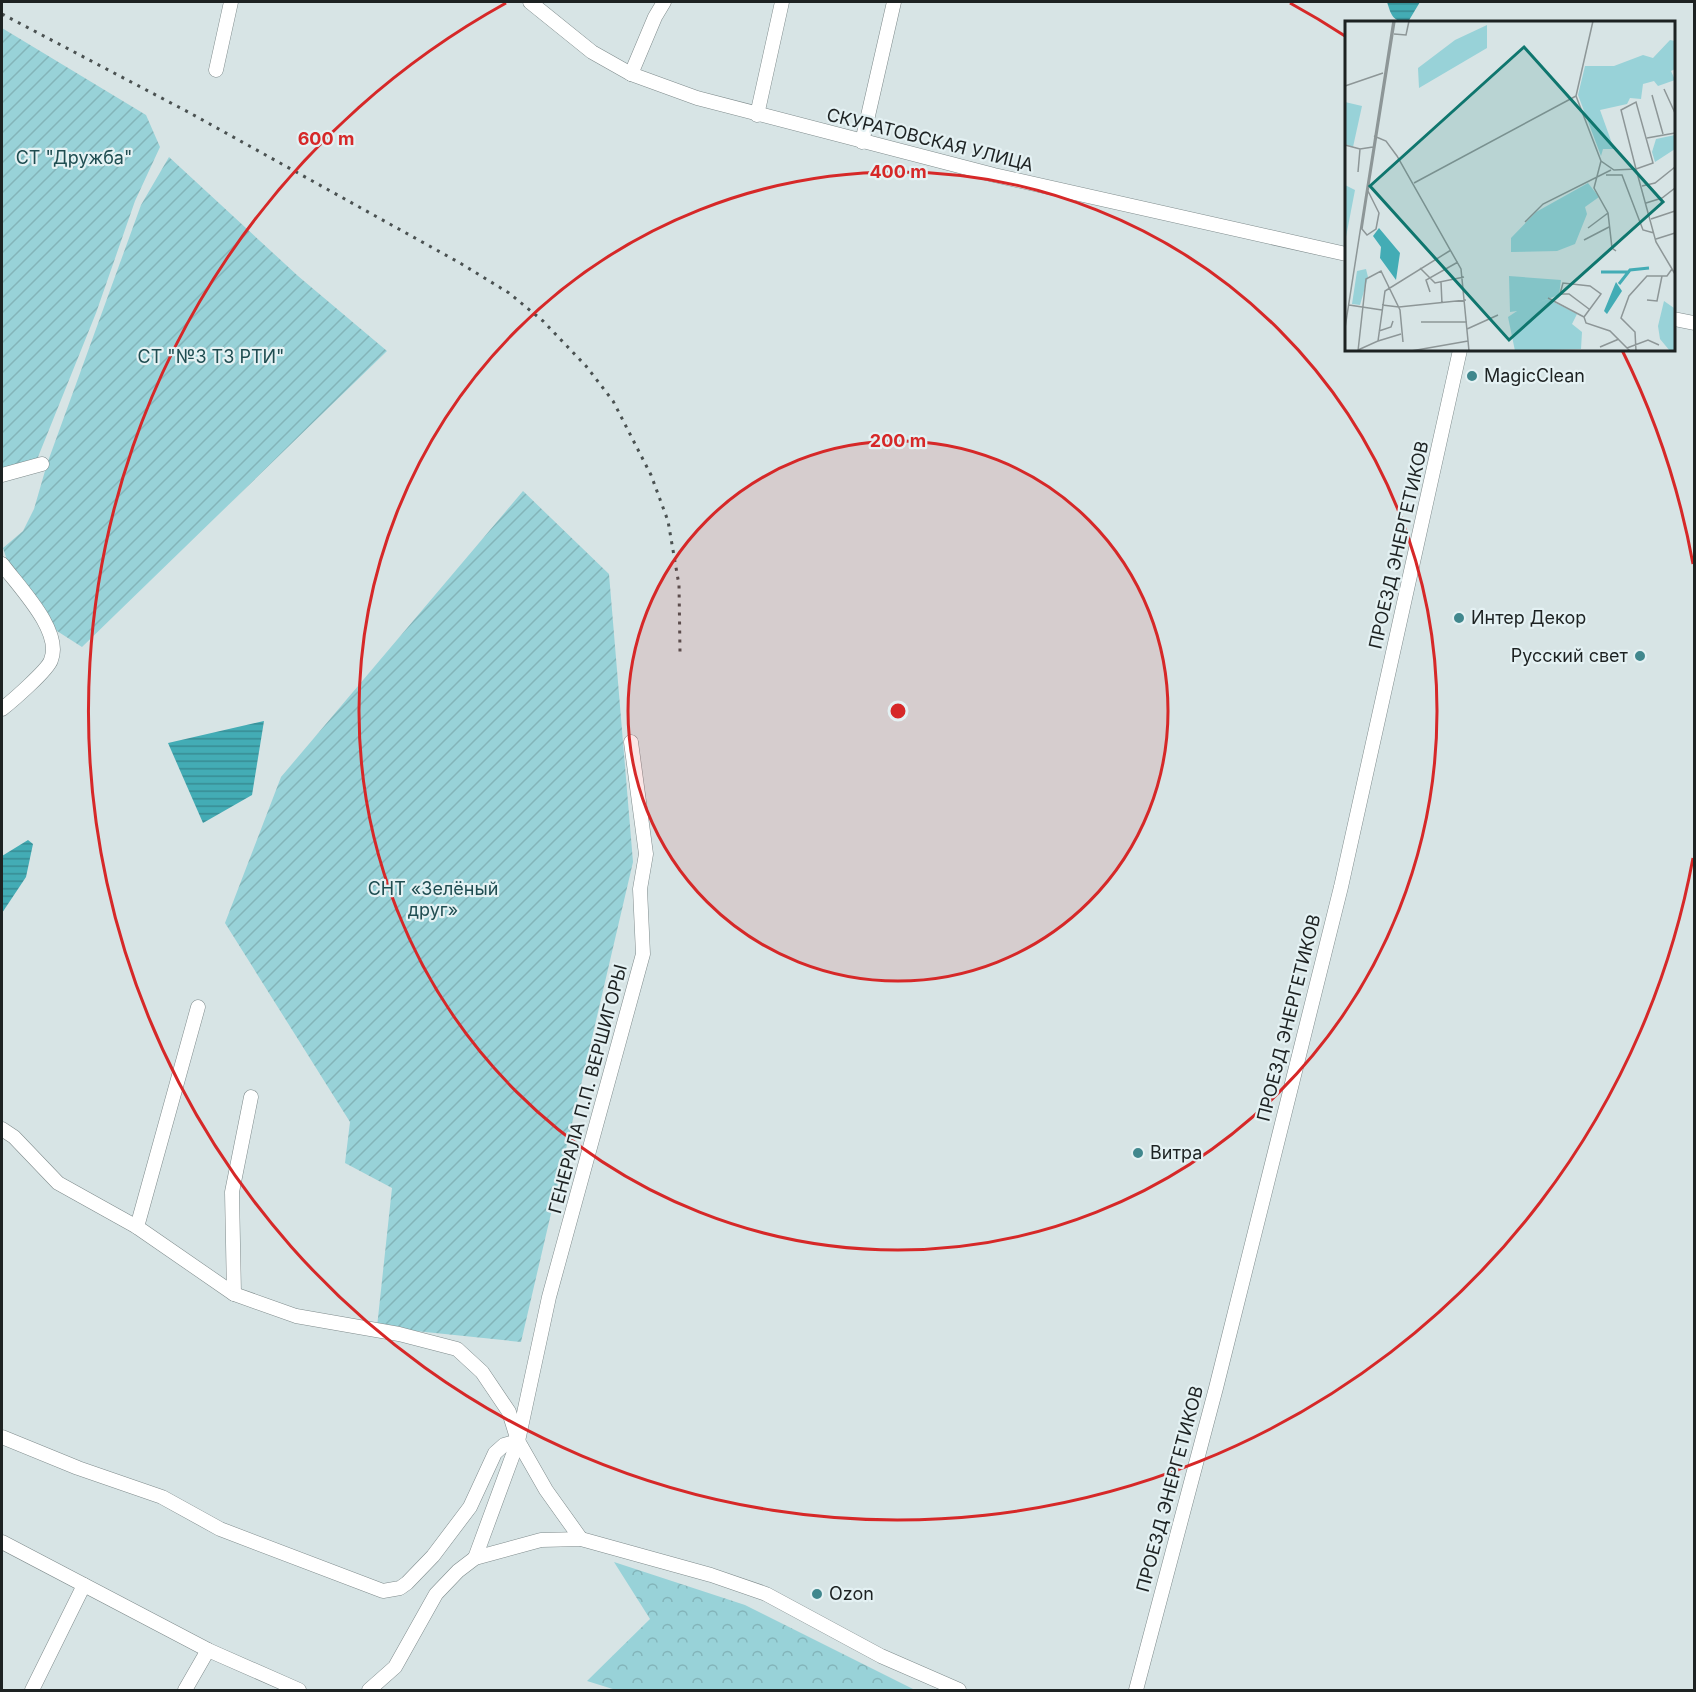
<svg xmlns="http://www.w3.org/2000/svg" width="1696" height="1692" viewBox="0 0 1696 1692" font-family="Inter,sans-serif">
	<style>
		.forest { fill: url(#forest-crowns) }
		.garden { fill: url(#garden-furrows) }
		.water { fill: url(#water-rules) }
		.lines { fill: none; stroke-linecap: round; stroke-linejoin: round }
		.minor-casing { stroke: #7f8b8c; stroke-width: 15 }
		.minor { stroke: #fff; stroke-width: 14 }
		.rail { stroke: #4a5151; stroke-width: 3; stroke-dasharray: 3 6; stroke-linecap: butt }
		.ring { fill: none; stroke: #d62828; stroke-width: 3 }
		.poi-dot { fill: #40878d; stroke: #e4f1f3; stroke-width: 2 }
		.labels { text-anchor: middle; stroke-width: 4.5; stroke-linejoin: round; paint-order: stroke }
		.street-label { font-size: 18px; fill: #1d2222; stroke: #e4f1f3 }
		.park-label { font-size: 18px; fill: #1f4d51; stroke: #e4f1f3 }
		.poi-label { font-size: 18px; fill: #1d2222; stroke: #e4f1f3; text-anchor: start }
		.inset-river { fill: none; stroke: #43acb5; stroke-width: 3 }
		.inset-road { fill: none; stroke: #8d9697; stroke-width: 1.5 }
		.view { fill: #0f766e; fill-opacity: 0.15; stroke: #0f766e; stroke-width: 3 }
		.inset-edge { fill: none; stroke: #1d2222; stroke-width: 3 }
		.centre { fill: #d62828; stroke: #e4f1f3; stroke-width: 3 }
		.ring-label { font-size: 18px; text-anchor: middle; font-weight: bold; fill: #d62828; stroke: #e4f1f3; stroke-width: 4.5; stroke-linejoin: round; paint-order: stroke }
	</style>
	<defs>
		<pattern id="forest-crowns" width="20" height="18" patternUnits="userSpaceOnUse" patternTransform="scale(1.5)"><rect width="20" height="18" fill="#98d2d8"/><path d="M2 6a3 3 0 1 1 6 0M12 15a3 3 0 1 1 6 0" fill="none" stroke="#83b4b9"/></pattern>
		<pattern id="garden-furrows" width="10" height="10" patternUnits="userSpaceOnUse" patternTransform="scale(1.5)"><rect width="10" height="10" fill="#98d2d8"/><path d="M-1 1l2-2M0 10L10 0M9 11l2-2" fill="none" stroke="#83b4b9"/></pattern>
		<pattern id="water-rules" width="6" height="5" patternUnits="userSpaceOnUse" patternTransform="scale(1.5)"><rect width="6" height="5" fill="#43acb5"/><path d="M0 2.5h6" fill="none" stroke="#378c93"/></pattern>
	</defs>
	<rect width="100%" height="100%" fill="#d7e4e5"/>
	<polygon class="forest" points="614,1562 745,1605 915,1690 616,1690 587,1681 650,1619"/>
	<g class="garden">
		<polygon points="2,28 146,115 160,147 135,201 96,313 36,462 2,469"/>
		<polygon points="169,157 298,276 387,351 82,647 57,631 10,569 3,548 23,531 34,509 47,464 141,205"/>
		<polygon points="523,491 609,574 633,862 521,1342 377,1327 392,1188 345,1163 350,1122 225,923 281,777"/>
	</g>
	<g class="water">
		<path d="M1387 2H1420L1408 22C1392 22 1391 14 1387 2Z"/>
		<polygon points="264,721 252,795 203,823 168,743"/>
		<polygon points="28,840 33,844 26,877 2,913 2,856"/>
	</g>
	<g class="lines">
		<g class="minor-casing">
			<g id="minor">
				<polyline points="530,2 592,52 631,74 697,98 994,175 1346,254"/>
				<polyline points="216,70 231,2"/>
				<polyline points="631,74 655,17 664,2"/>
				<polyline points="757,115 782,2"/>
				<polyline points="862,142 894,2"/>
				<polyline points="1674,319 1694,323"/>
				<polyline points="2,475 42,464"/>
				<path d="M2 564C18 586 63 631 51 660 48 670 11 702 2 709"/>
				<polyline points="2,1129 14,1137 58,1183 137,1227 234,1294 296,1316 399,1334 457,1349 482,1372 509,1412 518,1441 546,1490 581,1539"/>
				<polyline points="137,1227 198,1007"/>
				<polyline points="234,1294 232,1192 251,1097"/>
				<polyline points="2,1437 78,1468 162,1497 220,1529 383,1591 400,1588 407,1583 433,1556 470,1507 495,1453 504,1445 518,1441"/>
				<polyline points="2,1542 208,1650 299,1690"/>
				<polyline points="475,1558 518,1441 549,1297 643,954 640,889 646,854 631,742"/>
				<polyline points="32,1690 84,1585"/>
				<polyline points="185,1690 208,1650"/>
				<polyline points="369,1690 395,1667 436,1594 458,1571 475,1558 541,1540 581,1539 711,1575 766,1594 881,1656 959,1690"/>
				<polyline points="1136,1690 1216,1388 1341,887 1460,350"/>
			</g>
		</g>
		<use href="#minor" class="minor"/>
		<polyline class="rail" points="2,14 190,113 460,263 509,293 543,321 586,366 613,401 651,475 668,521 679,585 680,652"/>
	</g>
	<circle cx="898" cy="711" r="270" fill="#d62828" fill-opacity=".12"/>
	<g class="ring">
		<circle cx="898" cy="711" r="270"/>
		<circle cx="898" cy="711" r="539"/>
		<path d="M1693 858A809 809 0 1 1 506 3M1290 3A809 809 0 0 1 1345 36M1622 350A809 809 0 0 1 1693 564"/>
	</g>
	<g class="poi-dot">
		<circle cx="1472" cy="376" r="6"/>
		<circle cx="1459" cy="618" r="6"/>
		<circle cx="1640" cy="656" r="6"/>
		<circle cx="1138" cy="1153" r="6"/>
		<circle cx="817" cy="1594" r="6"/>
	</g>
	<g class="labels">
		<g class="street-label">
			<text transform="translate(930 140) rotate(14)" y="6">СКУРАТОВСКАЯ УЛИЦА</text>
			<text transform="translate(1399 545) rotate(-77)" y="6">ПРОЕЗД ЭНЕРГЕТИКОВ</text>
			<text transform="translate(1289 1018) rotate(-76)" y="6">ПРОЕЗД ЭНЕРГЕТИКОВ</text>
			<text transform="translate(588 1089) rotate(-75)" y="6">ГЕНЕРАЛА П.П. ВЕРШИГОРЫ</text>
			<text transform="translate(1170 1489) rotate(-75)" y="6">ПРОЕЗД ЭНЕРГЕТИКОВ</text>
		</g>
		<g class="park-label">
			<text x="74" y="164">СТ "Дружба"</text>
			<text x="211" y="363">СТ "№3 ТЗ РТИ"</text>
			<text x="433" y="895">СНТ «Зелёный<tspan x="433" dy="21">друг»</tspan></text>
		</g>
		<g class="poi-label">
			<text x="1484" y="382">MagicClean</text>
			<text x="1471" y="624">Интер Декор</text>
			<text x="1628" y="662" text-anchor="end">Русский свет</text>
			<text x="1150" y="1159">Витра</text>
			<text x="829" y="1600">Ozon</text>
		</g>
	</g>
	<g transform="translate(1345 21)">
		<rect width="330" height="330" fill="#d7e4e5"/>
		<path d="M325 19 330 20V48L326 50 330 59 313 65 309 60 298 63 296 78 285 77 282 83 255 89 269 128H258L256 135 233 74 240 45H269L298 34 308 37ZM330 114V128L310 141 307 131 311 118ZM328 254 330 330H325L315 318 313 305 319 280 329 287Z" fill="#98d2d8"/>
		<path d="M21 248 23 256 15 284 7 283 12 250Z" fill="#98d2d8"/>
		<path d="M142 4V27L74 67 73 47 110 19ZM0 81 17 85 8 126 0 123ZM243 162 254 176 240 186 242 193 230 223 212 230 166 231V217L191 191ZM0 164 10 169 0 221ZM164 255 216 259 214 274 191 282 203 278 232 293 227 303 237 311 236 328 170 330 163 296 172 290 165 291Z" fill="#98d2d8"/>
		<path d="M34 207 55 232 51 259 35 237 36 226 28 215ZM271 261 277 270 262 293 259 290Z" fill="#43acb5"/>
		<path class="inset-river" d="M256 251H284M274 263 285 249 304 247"/>
		<path class="inset-road" d="M49 0 17 208 22 214 31 208 34 192 23 170 50 0M49 13 61 14 64 0M0 65 38 52M319 68 330 92M307 74 318 113M231 75 256 140 269 149 291 148 308 142 291 81 276 89 291 148 311 221 330 253M231 75 248 0M29 115 41 120 52 135 116 248 124 330M302 117 330 112M0 124 15 128 28 126M256 140 249 167 263 192 267 227 271 230M13 151 15 128M261 154H277L298 209 309 212M69 162 231 75M297 165 310 162 330 146M301 182 317 177 330 167M306 198 330 190M180 201 198 183 266 149M243 207 263 192M311 218 330 212M239 219 264 206M75 247 90 262 119 256M96 261 97 283M85 271 81 259 113 241M203 277 239 296M302 279 312 280 317 255M4 284 37 289M37 284 54 286 121 279M244 288 224 273H215L218 262 245 265 256 273 239 296 241 302 265 310 285 330M76 301H122M0 307 48 0M122 308 153 294M34 310 46 306 48 300M33 320 56 313M255 326 274 318M282 327 303 319 314 324M13 329 33 320 40 270 106 229M13 330 21 258 36 250 55 289 58 321M66 330 123 320M291 330 290 311 276 297 284 275 302 255H322L327 248"/>
		<path class="view" d="M179 26 318 181 164 319 25 165Z"/>
		<rect width="330" height="330" class="inset-edge"/>
	</g>
	<circle cx="898" cy="711" r="9" class="centre"/>
	<g class="ring-label">
		<text x="326" y="145">600 m</text>
		<text x="898" y="178">400 m</text>
		<text x="898" y="447">200 m</text>
	</g>
	<rect width="1696" height="1692" fill="none" stroke="#1d2222" stroke-width="6"/>
</svg>
